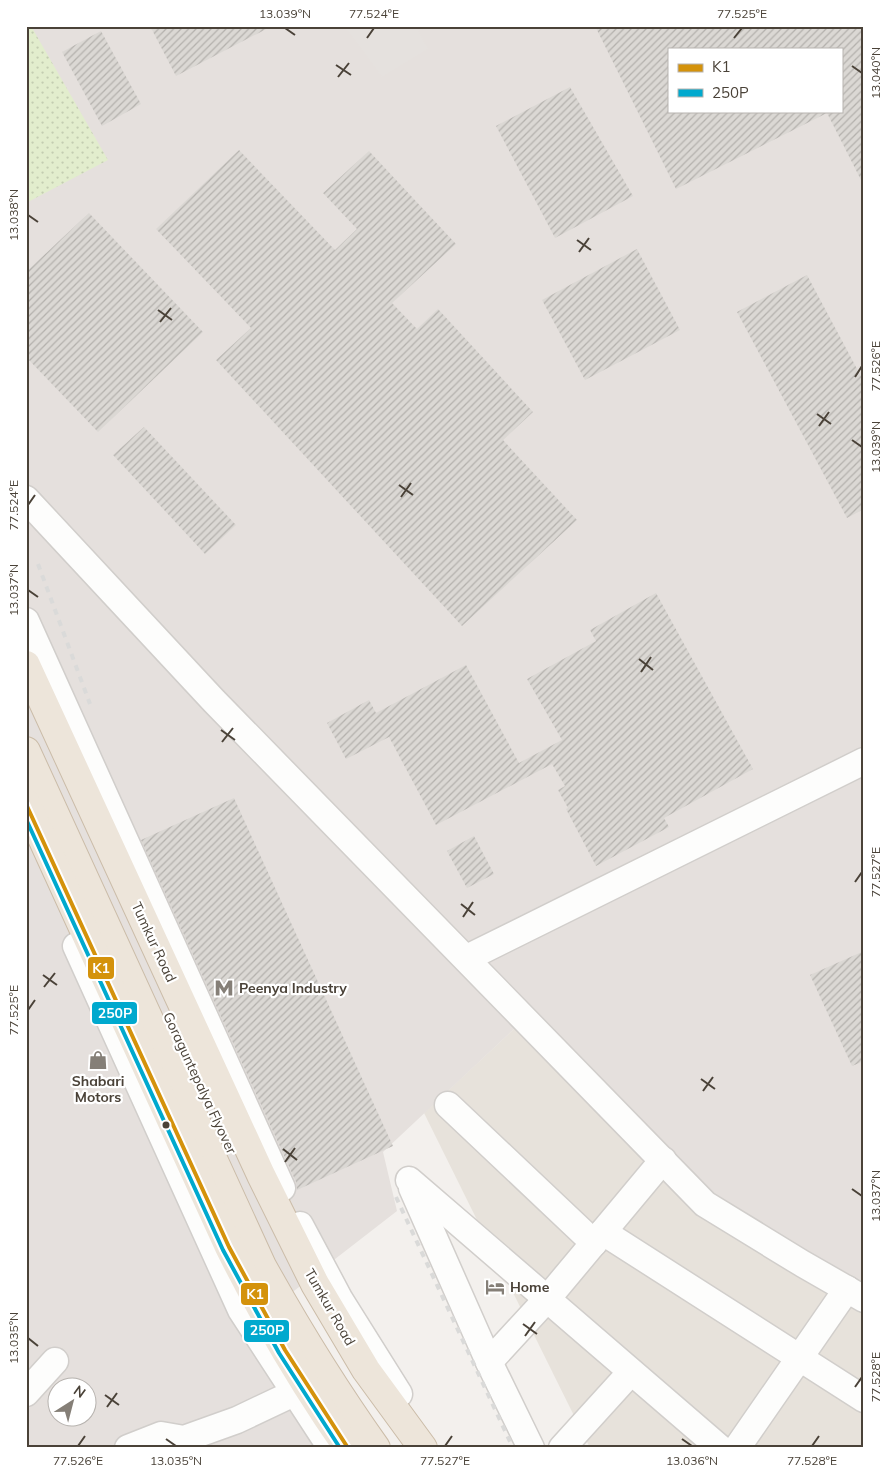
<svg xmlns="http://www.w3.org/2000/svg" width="890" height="1474" viewBox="0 0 890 1474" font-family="Mulish,sans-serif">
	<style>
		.residential { fill: #e7e2db }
		.industrial { fill: #e5e0dd; fill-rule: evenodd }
		.grass { fill: url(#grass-dots) }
		.parking { fill: #e5e1de }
		.building { fill: url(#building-hatch); fill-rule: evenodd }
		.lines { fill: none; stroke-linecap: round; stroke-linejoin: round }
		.minor-casing { stroke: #d1cecb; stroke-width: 29 }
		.highway-casing { stroke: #cbbca8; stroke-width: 30 }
		.minor { stroke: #fdfdfc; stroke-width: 26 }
		.highway { stroke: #ede5da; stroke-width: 28 }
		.rail { stroke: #dadad9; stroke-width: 4; stroke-dasharray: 6 6; stroke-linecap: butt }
		.bus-1-casing { stroke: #fff; stroke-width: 8 }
		.bus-2-casing { stroke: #fff; stroke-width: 8 }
		.bus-1 { stroke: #d4920b; stroke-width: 4 }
		.bus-2 { stroke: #00a9ce; stroke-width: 4 }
		.ticks { fill: none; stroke: #4a4238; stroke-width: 2 }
		.bus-dot { fill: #4a4238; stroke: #fff; stroke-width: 2 }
		.labels { text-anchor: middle; stroke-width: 4.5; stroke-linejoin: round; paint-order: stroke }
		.street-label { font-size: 14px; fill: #4a4238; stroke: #fff }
		.poi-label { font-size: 14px; font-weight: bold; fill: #4a4238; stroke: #fff; text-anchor: start }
		.line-badge { stroke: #fff; stroke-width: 2 }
		.badge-label { font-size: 14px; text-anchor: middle; font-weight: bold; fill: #fff }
		.neatline { fill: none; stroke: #4a4238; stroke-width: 2 }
		.ticks-label { font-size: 12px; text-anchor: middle; fill: #4a4238 }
	</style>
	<defs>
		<pattern id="grass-dots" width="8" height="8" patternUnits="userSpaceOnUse" patternTransform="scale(1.25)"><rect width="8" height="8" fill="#e2edcd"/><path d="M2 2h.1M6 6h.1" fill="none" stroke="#c3ccb1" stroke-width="1.8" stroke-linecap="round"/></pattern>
		<pattern id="building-hatch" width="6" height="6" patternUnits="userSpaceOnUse" patternTransform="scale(1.25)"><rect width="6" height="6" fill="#dbd8d4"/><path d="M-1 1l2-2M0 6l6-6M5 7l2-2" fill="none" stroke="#b4b1ad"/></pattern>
	</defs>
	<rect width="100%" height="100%" fill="#f3f0ed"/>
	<polygon class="residential" points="531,1013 864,1300 864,1448 590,1448 424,1113"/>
	<path class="industrial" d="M26 26H864V1300L721 1207 531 1013 383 1152 397 1211 250 1325 321 1448H26ZM669 49H841V111H669ZM58 1386H88V1416H58Z"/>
	<polygon class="grass" points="26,26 31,26 108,160 26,203"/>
	<polygon class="parking" points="344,26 416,26 428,49 382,77"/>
	<g class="building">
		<polygon points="150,26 272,26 176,76"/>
		<path d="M595 26H864V186L827 113 676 189ZM669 49H841V111H669Z"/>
		<polygon points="101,31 141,104 102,126 62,52"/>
		<polygon points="570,87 633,196 555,238 496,126"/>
		<polygon points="239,150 335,250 357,229 323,193 369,151 456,244 392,303 417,329 438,309 533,412 503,440 577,520 462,626 216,360 251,328 156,229"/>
		<polygon points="89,213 203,332 98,432 26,357 26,272"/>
		<polygon points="637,249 680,330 585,380 542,300"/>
		<polygon points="807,275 864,382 864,509 847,518 737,312"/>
		<polygon points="144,427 236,525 205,554 113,455"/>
		<polygon points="656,593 753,769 664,818 669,827 596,866 566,809 568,808 558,790 565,786 552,764 436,825 389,737 346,759 327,723 369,700 376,713 466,665 519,763 562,740 527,679 596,641 590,630"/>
		<polygon points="234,798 393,1146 297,1190 296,1182 141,840"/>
		<polygon points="474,836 494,874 467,888 447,851"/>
		<polygon points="864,951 864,1061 852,1066 810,975"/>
	</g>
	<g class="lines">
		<g class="minor-casing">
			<g id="minor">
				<polyline points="26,499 214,701 705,1204 803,1264 864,1299"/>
				<polyline points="26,621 282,1188"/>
				<polyline points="76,946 241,1310 331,1448"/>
				<polyline points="467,958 864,761"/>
				<polyline points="448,1105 594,1243"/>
				<polyline points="409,1180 720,1448"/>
				<polyline points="412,1188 489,1362 531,1448"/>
				<polyline points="300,1225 340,1300 399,1394"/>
				<polyline points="603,1232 864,1399"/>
				<polyline points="489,1362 547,1299 663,1160"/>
				<polyline points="26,1393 55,1361"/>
				<polyline points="128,1448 161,1435 184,1439 237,1420 294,1393"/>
				<polyline points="562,1448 631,1372"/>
				<polyline points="737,1448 847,1289"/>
			</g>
		</g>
		<g class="highway-casing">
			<g id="highway">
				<polyline points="26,665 261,1175 315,1284 366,1370 423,1448"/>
				<path d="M26 751 262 1266C297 1329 334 1389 376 1448"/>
				<path d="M26 803 229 1247C264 1317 303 1384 348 1448"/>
			</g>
		</g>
		<use href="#minor" class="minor"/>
		<use href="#highway" class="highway"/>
		<g class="rail">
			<polyline points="38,564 90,704"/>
			<polyline points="396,1197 513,1448"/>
		</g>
		<g class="bus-1-casing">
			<polyline id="bus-1" points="26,804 229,1247 285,1350 348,1448"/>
		</g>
		<g class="bus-2-casing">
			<polyline id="bus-2" points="26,819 223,1250 279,1353 340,1448"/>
		</g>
		<use href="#bus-1" class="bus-1"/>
		<use href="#bus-2" class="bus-2"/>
	</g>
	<path class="ticks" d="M285 28 295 35M367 38 374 28M734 38 742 28M336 65 351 75M852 66 862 73M338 77 349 63M28 215 38 222M577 240 591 250M579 252 589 238M158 310 172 320M160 322 171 308M855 377 862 366M817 414 831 424M819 426 829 412M852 440 862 447M399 485 413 495M401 497 411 483M28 505 35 495M28 590 38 597M639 659 653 670M641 672 651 657M221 730 235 740M222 742 233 728M855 882 862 872M461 904 475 915M463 917 473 902M43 975 57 985M44 987 55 973M28 1010 35 1000M701 1079 715 1089M703 1091 713 1077M283 1149 297 1160M285 1162 295 1148M852 1189 862 1196M523 1324 537 1334M525 1336 535 1322M28 1338 38 1346M855 1387 862 1377M105 1395 119 1405M107 1407 117 1393M166 1439 176 1446M682 1439 692 1446M78 1446 85 1436M445 1446 452 1436M812 1446 819 1436"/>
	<defs>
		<g id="metro-bare" transform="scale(1.5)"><path d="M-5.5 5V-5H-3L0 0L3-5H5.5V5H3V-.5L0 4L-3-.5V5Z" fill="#857f77" stroke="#fff" stroke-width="2.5" paint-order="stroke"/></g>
		<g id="shop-bare" transform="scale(1.5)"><path d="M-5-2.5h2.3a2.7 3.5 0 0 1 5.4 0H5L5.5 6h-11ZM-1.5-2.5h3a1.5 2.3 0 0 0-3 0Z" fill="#857f77" stroke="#fff" stroke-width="2.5" paint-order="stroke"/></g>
		<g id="hotel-bare" transform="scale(1.5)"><path d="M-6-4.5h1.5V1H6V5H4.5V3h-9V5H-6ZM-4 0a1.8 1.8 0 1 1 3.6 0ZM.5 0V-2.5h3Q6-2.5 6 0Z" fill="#857f77" stroke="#fff" stroke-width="2.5" paint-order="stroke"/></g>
	</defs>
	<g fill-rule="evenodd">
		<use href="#metro-bare" x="224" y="988"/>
		<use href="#shop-bare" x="98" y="1060"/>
		<use href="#hotel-bare" x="495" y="1287"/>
	</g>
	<circle class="bus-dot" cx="166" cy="1125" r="4.5"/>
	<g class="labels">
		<g class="street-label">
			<text transform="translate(154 942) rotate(65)" y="5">Tumkur Road</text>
			<text transform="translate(200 1083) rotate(65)" y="5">Goraguntepalya Flyover</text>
			<text transform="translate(330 1307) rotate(60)" y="5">Tumkur Road</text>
		</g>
		<g class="poi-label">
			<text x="239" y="993">Peenya Industry</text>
			<text x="98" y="1086" text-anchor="middle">Shabari<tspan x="98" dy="16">Motors</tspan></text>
			<text x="510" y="1292">Home</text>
		</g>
	</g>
	<g class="line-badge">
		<rect x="87" y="956" width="28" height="24" rx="5" fill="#d4920b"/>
		<rect x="91" y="1001" width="47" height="24" rx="5" fill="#00a9ce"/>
		<rect x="240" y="1282" width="29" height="24" rx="5" fill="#d4920b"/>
		<rect x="243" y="1319" width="47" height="24" rx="5" fill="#00a9ce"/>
	</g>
	<g class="badge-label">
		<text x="101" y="973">K1</text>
		<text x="115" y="1018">250P</text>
		<text x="255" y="1299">K1</text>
		<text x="267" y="1335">250P</text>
	</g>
	<rect width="890" height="1474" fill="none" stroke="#ffffff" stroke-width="55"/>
	<rect x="668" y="48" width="175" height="65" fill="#ffffff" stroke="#b7b3af"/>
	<rect x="678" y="64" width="25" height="8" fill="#d4920b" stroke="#b7b3af"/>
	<text x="712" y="72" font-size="15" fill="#4a4238">K1</text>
	<rect x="678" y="89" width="25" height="8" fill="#00a9ce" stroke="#b7b3af"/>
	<text x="712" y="98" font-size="15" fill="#4a4238">250P</text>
	<g transform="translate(72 1402) rotate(36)"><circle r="24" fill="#ffffff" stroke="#b7b3af"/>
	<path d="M0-4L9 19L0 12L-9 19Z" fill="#857f77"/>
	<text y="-8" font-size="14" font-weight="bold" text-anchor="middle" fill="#4a4238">N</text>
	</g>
	<rect x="28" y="28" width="834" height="1418" class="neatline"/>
	<g class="ticks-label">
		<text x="285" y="18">13.039°N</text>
		<text x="374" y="18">77.524°E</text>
		<text x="742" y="18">77.525°E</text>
		<text transform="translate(876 73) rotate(-90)" y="4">13.040°N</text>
		<text transform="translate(14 215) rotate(-90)" y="4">13.038°N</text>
		<text transform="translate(876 366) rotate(-90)" y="4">77.526°E</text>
		<text transform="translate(876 447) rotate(-90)" y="4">13.039°N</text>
		<text transform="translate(14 505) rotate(-90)" y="4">77.524°E</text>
		<text transform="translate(14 590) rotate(-90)" y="4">13.037°N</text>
		<text transform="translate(876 872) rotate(-90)" y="4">77.527°E</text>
		<text transform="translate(14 1010) rotate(-90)" y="4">77.525°E</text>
		<text transform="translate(876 1196) rotate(-90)" y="4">13.037°N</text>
		<text transform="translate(14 1338) rotate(-90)" y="4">13.035°N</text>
		<text transform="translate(876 1377) rotate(-90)" y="4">77.528°E</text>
		<text x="78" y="1465">77.526°E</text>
		<text x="176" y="1465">13.035°N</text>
		<text x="445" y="1465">77.527°E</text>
		<text x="692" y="1465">13.036°N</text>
		<text x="812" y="1465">77.528°E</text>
	</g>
</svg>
